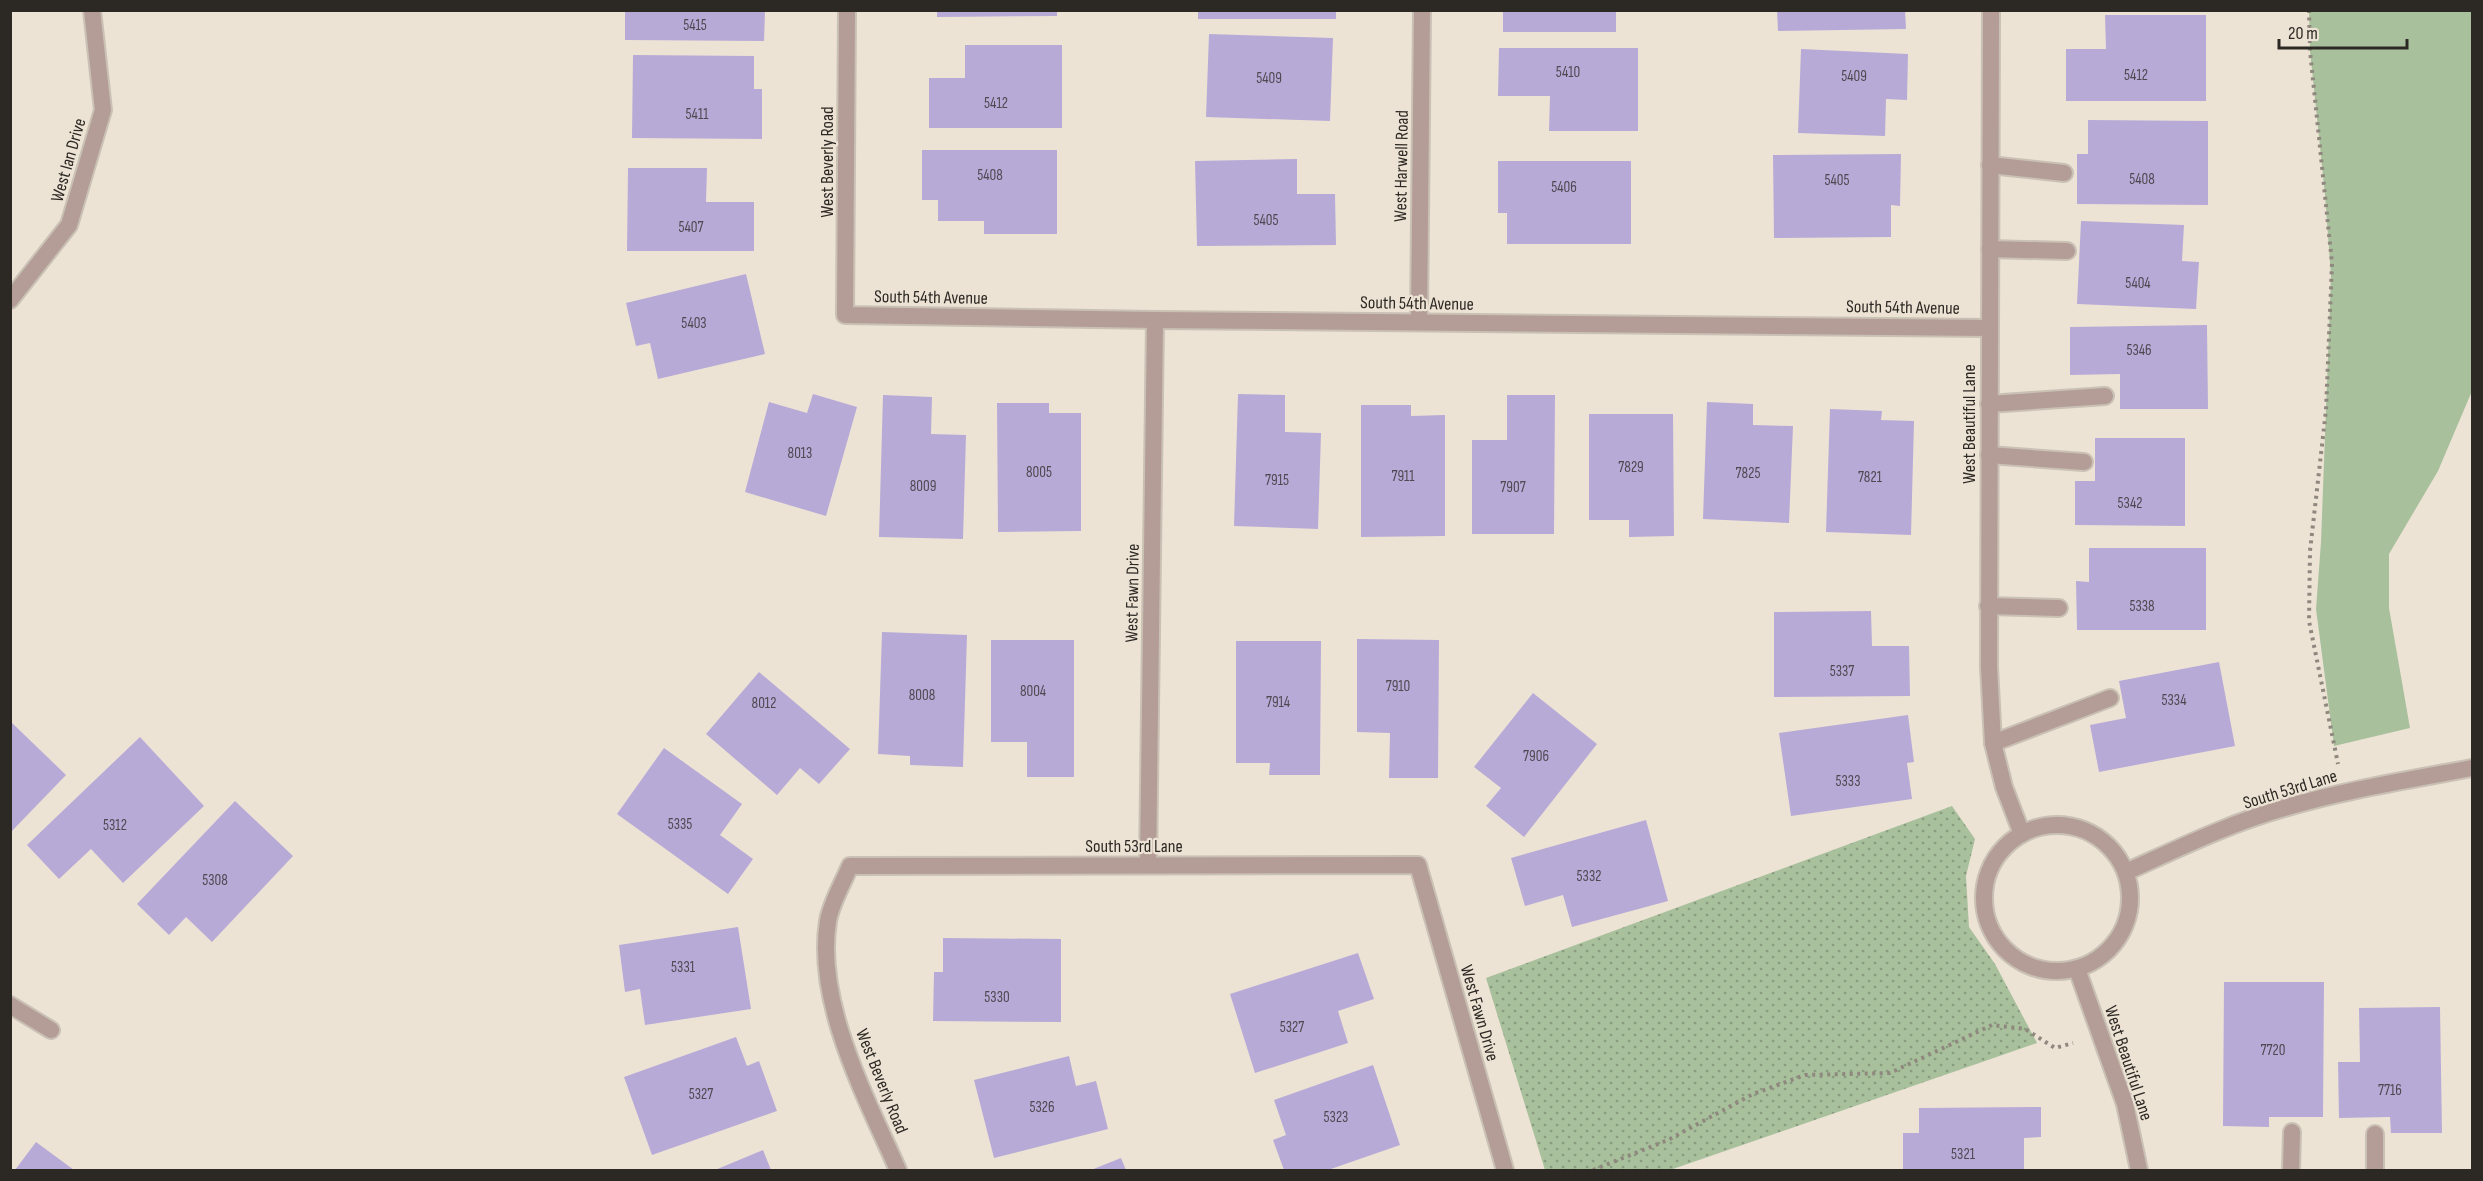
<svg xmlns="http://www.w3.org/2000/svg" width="2483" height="1181" viewBox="0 0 2483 1181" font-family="'Sofia Sans Condensed',sans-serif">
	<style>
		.grass { fill: #a8c09c }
		.park { fill: url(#park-dots) }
		.building { fill: #b7aad7 }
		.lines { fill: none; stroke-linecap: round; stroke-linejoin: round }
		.service-casing { stroke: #cac1b5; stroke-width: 20 }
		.minor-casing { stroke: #cac1b5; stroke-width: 20 }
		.path { stroke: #8f887e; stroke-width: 4; stroke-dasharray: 3 4.5; stroke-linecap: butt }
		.service { stroke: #b49d97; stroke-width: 16 }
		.minor { stroke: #b49d97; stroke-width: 16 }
		.labels { text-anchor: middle; stroke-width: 4.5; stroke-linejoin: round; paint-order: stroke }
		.number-label { font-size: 15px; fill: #4f4850 }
		.street-label { font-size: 18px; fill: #2c2823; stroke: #ede3d5 }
	</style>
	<defs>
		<pattern id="park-dots" width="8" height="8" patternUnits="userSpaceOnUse" patternTransform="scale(1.5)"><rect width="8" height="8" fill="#a8c09c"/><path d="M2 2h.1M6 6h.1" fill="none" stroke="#899c7f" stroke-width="1.8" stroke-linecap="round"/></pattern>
	</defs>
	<rect width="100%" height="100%" fill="#ede3d5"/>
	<polygon class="grass" points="2309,11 2472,11 2472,391 2438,471 2389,554 2389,608 2410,728 2334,746 2316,609 2321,542 2331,276 2325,195 2310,51"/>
	<polygon class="park" points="1952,806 1975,839 1966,876 1969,927 1995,964 2037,1043 1670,1170 1545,1170 1486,978"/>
	<g class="building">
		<polygon points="625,10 765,10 764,41 625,40"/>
		<polygon points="937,10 1057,10 1057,16 937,17"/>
		<rect x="1198" y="10" width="138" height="9"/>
		<rect x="1503" y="10" width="113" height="22"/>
		<polygon points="1777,10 1905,10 1906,29 1778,31"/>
		<polygon points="2105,15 2206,15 2206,101 2066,101 2066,49 2106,49"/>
		<polygon points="1209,34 1333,38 1330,121 1206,117"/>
		<polygon points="965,45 1062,45 1062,128 929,128 929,78 965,78"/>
		<polygon points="1499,48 1638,48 1638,131 1549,131 1550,96 1498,96"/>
		<polygon points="1801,49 1908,54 1907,100 1886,99 1885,136 1798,133"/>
		<polygon points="633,55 754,56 754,89 762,89 762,139 632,138"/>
		<polygon points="2088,120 2208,121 2208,205 2077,204 2077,154 2088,154"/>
		<polygon points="922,150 1057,150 1057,234 984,234 984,221 938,221 938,200 922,200"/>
		<polygon points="1901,154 1900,206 1891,205 1891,237 1774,238 1773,155"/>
		<polygon points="1297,159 1297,194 1335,194 1336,245 1197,246 1195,161"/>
		<polygon points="1498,161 1631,161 1631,244 1507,244 1507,213 1498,213"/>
		<polygon points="628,168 707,168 706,202 754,202 754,251 627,251"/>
		<polygon points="2081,221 2184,225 2182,261 2199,262 2196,309 2077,304"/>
		<polygon points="746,274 765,354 658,379 650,343 636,346 626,303"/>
		<polygon points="2207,325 2208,409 2120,409 2120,374 2070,375 2070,327"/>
		<polygon points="813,394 857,407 826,516 745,492 769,402 807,413"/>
		<polygon points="1238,394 1285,395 1285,432 1321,433 1318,529 1234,526"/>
		<polygon points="883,395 932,397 931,434 966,435 963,539 879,537"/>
		<polygon points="1507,395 1555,395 1554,534 1472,534 1472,440 1507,440"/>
		<polygon points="1707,402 1753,404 1753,425 1793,426 1789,523 1703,519"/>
		<polygon points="997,403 1049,403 1049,413 1081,413 1081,531 998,532"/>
		<polygon points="1361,405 1411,405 1411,416 1445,415 1445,536 1361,537"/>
		<polygon points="1830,409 1882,411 1881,420 1914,421 1911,535 1826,532"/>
		<polygon points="1589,414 1673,414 1674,536 1629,537 1629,520 1589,520"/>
		<polygon points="2095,438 2185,438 2185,526 2075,525 2075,481 2095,481"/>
		<polygon points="2089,548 2206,548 2206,630 2077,630 2076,581 2089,582"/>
		<polygon points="1871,611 1872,646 1909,646 1910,696 1774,697 1774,612"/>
		<polygon points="882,632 967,635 963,767 910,765 910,756 878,754"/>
		<polygon points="1357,639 1439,640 1438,778 1389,778 1390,733 1357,732"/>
		<polygon points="991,640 1074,640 1074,777 1027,777 1027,742 991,742"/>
		<polygon points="1236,641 1321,641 1320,775 1269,775 1270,763 1236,763"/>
		<polygon points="2219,662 2235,746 2099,772 2090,725 2126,718 2119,681"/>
		<polygon points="759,672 850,749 819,784 800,768 777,795 706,734"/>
		<polygon points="1533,693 1597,744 1524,837 1486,806 1501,788 1474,767"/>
		<polygon points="1908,715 1914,762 1907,763 1912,799 1791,816 1779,733"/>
		<polygon points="10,721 66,775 10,833"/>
		<polygon points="140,737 204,806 123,883 91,849 59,879 27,845"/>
		<polygon points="664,748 742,804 720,835 753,859 728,894 617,814"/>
		<polygon points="235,801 293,856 212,942 186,917 169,935 137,904"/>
		<polygon points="1646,820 1668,901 1572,927 1563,895 1525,906 1511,858"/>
		<polygon points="738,927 751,1009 645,1025 640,989 625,992 619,945"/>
		<polygon points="943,938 1061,939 1061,1022 933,1021 934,972 943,972"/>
		<polygon points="1358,953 1374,999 1338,1011 1348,1043 1255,1073 1230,994"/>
		<polygon points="2224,982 2324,982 2323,1117 2269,1117 2269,1127 2223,1126"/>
		<polygon points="2440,1007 2442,1133 2391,1133 2390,1117 2339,1118 2338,1062 2360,1062 2359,1008"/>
		<polygon points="736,1037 747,1066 759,1061 777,1111 652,1155 624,1077"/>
		<polygon points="1069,1056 1076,1086 1096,1081 1108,1129 994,1158 974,1080"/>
		<polygon points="1373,1065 1400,1145 1328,1170 1284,1170 1273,1140 1286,1135 1274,1100"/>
		<polygon points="2041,1107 2041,1137 2024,1138 2024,1170 1903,1170 1903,1133 1919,1133 1919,1108"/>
		<polygon points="36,1142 74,1170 15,1170"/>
		<polygon points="763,1150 771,1170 715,1170"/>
		<polygon points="1121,1158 1126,1170 1091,1170"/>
	</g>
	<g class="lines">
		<g class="service-casing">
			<g id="service">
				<polyline points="1990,165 2064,173"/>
				<polyline points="1990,249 2067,251"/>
				<polyline points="1989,404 2105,396"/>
				<polyline points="1989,455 2084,462"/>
				<polyline points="1988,606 2059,608"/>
				<polyline points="1993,743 2110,698"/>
				<polyline points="2291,1170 2292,1132"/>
				<polyline points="2375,1170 2375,1134"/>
			</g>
		</g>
		<g class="minor-casing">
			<g id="minor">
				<polyline points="847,10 845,315 1155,320 1989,328"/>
				<polyline points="1991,10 1989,667 1993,743 2004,787 2022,834"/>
				<polyline points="10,300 69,225 103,110 92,10"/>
				<polyline points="1419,322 1422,10"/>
				<circle cx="2057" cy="898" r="73"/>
				<polyline points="1148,865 1155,320"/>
				<path d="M2126 872C2177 849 2230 823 2284 808 2345 790 2409 780 2472 768"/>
				<polyline points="2077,969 2125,1104 2139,1170"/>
				<polyline points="10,1005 51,1030"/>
				<path d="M898 1170C866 1097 815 1003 828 921 831 903 843 883 850 866L1418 865 1505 1170"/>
			</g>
		</g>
		<g class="path">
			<polyline points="2309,10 2310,51 2332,263 2326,410 2310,551 2309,621 2338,764"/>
			<polyline points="1593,1170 1668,1140 1753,1094 1805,1075 1890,1073 1992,1025 2025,1029 2055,1048 2073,1043"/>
		</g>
		<use href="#service" class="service"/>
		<use href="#minor" class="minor"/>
	</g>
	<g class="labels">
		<g class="number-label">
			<text x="695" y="30">5415</text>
			<text x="1568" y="77">5410</text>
			<text x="2136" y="80">5412</text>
			<text x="1854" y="81">5409</text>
			<text x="1269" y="83">5409</text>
			<text x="996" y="108">5412</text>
			<text x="697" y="119">5411</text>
			<text x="990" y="180">5408</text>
			<text x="2142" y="184">5408</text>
			<text x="1837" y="185">5405</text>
			<text x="1564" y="192">5406</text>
			<text x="1266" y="225">5405</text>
			<text x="691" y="232">5407</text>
			<text x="2138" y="288">5404</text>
			<text x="694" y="328">5403</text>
			<text x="2139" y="355">5346</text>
			<text x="800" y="458">8013</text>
			<text x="1631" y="472">7829</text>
			<text x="1039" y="477">8005</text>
			<text x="1748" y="478">7825</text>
			<text x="1403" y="481">7911</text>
			<text x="1870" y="482">7821</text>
			<text x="1277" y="485">7915</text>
			<text x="923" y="491">8009</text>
			<text x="1513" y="492">7907</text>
			<text x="2130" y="508">5342</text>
			<text x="2142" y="611">5338</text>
			<text x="1842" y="676">5337</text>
			<text x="1398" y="691">7910</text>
			<text x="1033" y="696">8004</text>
			<text x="922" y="700">8008</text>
			<text x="2174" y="705">5334</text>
			<text x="1278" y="707">7914</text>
			<text x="764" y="708">8012</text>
			<text x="1536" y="761">7906</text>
			<text x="1848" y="786">5333</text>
			<text x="680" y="829">5335</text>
			<text x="115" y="830">5312</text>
			<text x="1589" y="881">5332</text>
			<text x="215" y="885">5308</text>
			<text x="683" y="972">5331</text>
			<text x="997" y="1002">5330</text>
			<text x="1292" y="1032">5327</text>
			<text x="2273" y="1055">7720</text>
			<text x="2390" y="1095">7716</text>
			<text x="701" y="1099">5327</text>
			<text x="1042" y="1112">5326</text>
			<text x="1336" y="1122">5323</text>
			<text x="1963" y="1159">5321</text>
		</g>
		<g class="street-label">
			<text transform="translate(68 160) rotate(-74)" y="6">West Ian Drive</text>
			<text transform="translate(827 162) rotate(-90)" y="6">West Beverly Road</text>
			<text transform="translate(1401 166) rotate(-89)" y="6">West Harwell Road</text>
			<text transform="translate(931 297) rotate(1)" y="6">South 54th Avenue</text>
			<text transform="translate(1417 303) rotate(1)" y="6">South 54th Avenue</text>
			<text transform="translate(1903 307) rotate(1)" y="6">South 54th Avenue</text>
			<text transform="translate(1969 424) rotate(-90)" y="6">West Beautiful Lane</text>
			<text transform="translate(1132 593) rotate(-89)" y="6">West Fawn Drive</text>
			<text transform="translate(2290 789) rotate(-17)" y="6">South 53rd Lane</text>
			<text x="1134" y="852">South 53rd Lane</text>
			<text transform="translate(1480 1013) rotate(74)" y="6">West Fawn Drive</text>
			<text transform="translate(2129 1063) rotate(72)" y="6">West Beautiful Lane</text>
			<text transform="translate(882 1081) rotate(68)" y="6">West Beverly Road</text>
		</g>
	</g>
	<rect width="2483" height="1181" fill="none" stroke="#2c2823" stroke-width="24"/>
	<path d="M2279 39v9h128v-9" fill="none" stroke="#2c2823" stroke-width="3"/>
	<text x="2288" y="39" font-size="18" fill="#2c2823" stroke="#ede3d5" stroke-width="4.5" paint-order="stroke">20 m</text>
</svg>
